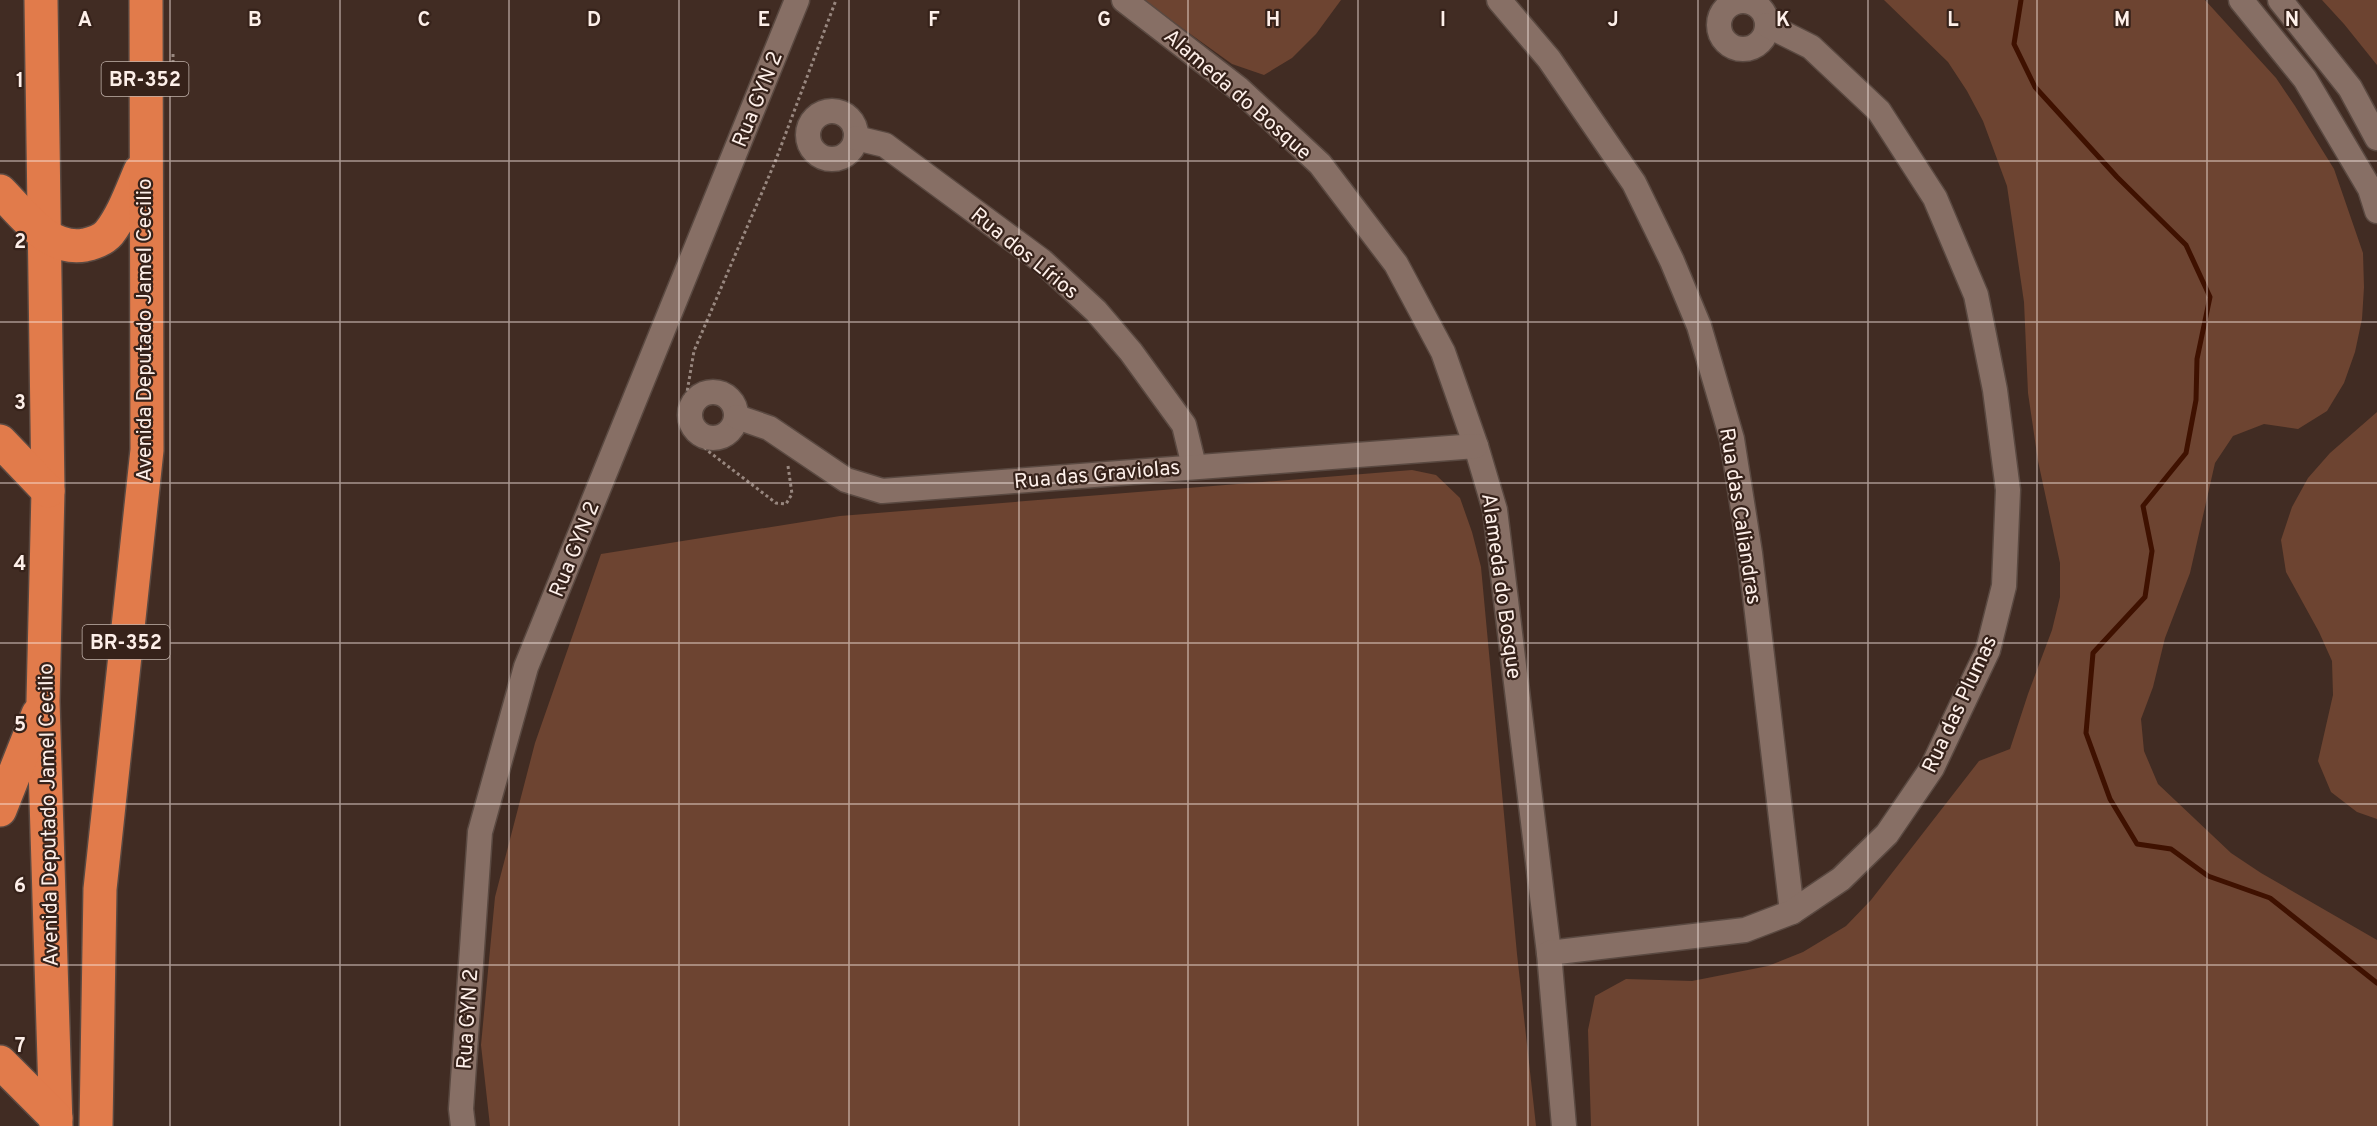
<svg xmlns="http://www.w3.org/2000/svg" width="2377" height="1126" viewBox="0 0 2377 1126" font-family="Overpass,sans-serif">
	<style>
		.green { fill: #6d4431 }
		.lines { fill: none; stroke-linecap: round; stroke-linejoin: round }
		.stream { stroke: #3f1100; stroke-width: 5 }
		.minor-casing { stroke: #5a4941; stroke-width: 27 }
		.highway-casing { stroke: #5a4941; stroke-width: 36 }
		.path { stroke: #98877f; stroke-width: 3; stroke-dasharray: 3 3; stroke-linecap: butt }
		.minor { stroke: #876f65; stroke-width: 24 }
		.highway { stroke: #e17b4b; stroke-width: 33 }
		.grid { fill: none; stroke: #fdefe9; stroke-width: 1.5; stroke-opacity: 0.55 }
		.labels { text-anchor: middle; stroke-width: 4.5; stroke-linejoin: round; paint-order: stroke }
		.shield { fill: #36221a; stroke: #c1b2ab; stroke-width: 1.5 }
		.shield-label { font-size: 20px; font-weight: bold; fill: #fdefe9 }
		.street-label { font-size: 21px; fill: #fdefe9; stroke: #36221a }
		.grid-label { font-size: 20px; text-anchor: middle; font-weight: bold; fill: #fdefe9; stroke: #36221a; stroke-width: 4.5; stroke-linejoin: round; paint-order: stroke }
	</style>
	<rect width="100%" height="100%" fill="#412c23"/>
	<g class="green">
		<polygon points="1143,0 1341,0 1316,34 1292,58 1264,75 1232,64"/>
		<polygon points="1884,0 2205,0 2276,78 2295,106 2334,169 2363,253 2364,287 2362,319 2355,352 2344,383 2327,411 2298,429 2264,424 2233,436 2215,463 2190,573 2165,638 2153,687 2141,719 2144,751 2158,784 2231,853 2261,873 2377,940 2377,1126 1591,1126 1588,1030 1595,996 1626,979 1692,981 1768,966 1803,952 1846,926 1871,900 1979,761 2010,749 2028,694 2052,630 2060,597 2060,563 2038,461 2028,393 2024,302 2007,186 1983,121 1967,91 1948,62"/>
		<polygon points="2322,0 2377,0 2377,65 2344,24"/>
		<polygon points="2377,412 2377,819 2357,812 2331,792 2318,761 2333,695 2332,661 2319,632 2286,572 2281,540 2292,507 2308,478 2330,453"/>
		<polygon points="1412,470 1436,475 1460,498 1472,532 1481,567 1517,954 1536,1126 490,1126 481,1045 495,897 535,743 601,554 840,516"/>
	</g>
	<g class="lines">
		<polyline class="stream" points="2021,0 2014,44 2035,87 2117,177 2186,245 2210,297 2197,359 2196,400 2186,453 2143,506 2152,551 2145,597 2093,653 2086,733 2110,799 2137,844 2171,849 2208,876 2270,898 2377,983"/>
		<g class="minor-casing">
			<g id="minor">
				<polyline points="1124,0 1239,89 1320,164 1396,264 1443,352 1476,446 1495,510 1549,953 1564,1126"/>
				<polyline points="1499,0 1549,59 1634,183 1672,261 1699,326 1732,439 1750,553 1792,912"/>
				<polyline points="2241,0 2305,79 2370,189 2377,211"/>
				<polyline points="2280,0 2350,88 2377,138"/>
				<circle cx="1743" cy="25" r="24"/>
				<circle cx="832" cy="135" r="24"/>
				<polyline points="856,138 885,145 1042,261 1096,311 1131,352 1184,425 1194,466"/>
				<circle cx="713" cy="415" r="23"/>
				<polyline points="737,417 769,428 846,480 882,491 1476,446"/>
				<polyline points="1549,953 1745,930 1792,912 1841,879 1887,834 1932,768 1988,650 2004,586 2008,490 1995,390 1976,295 1935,198 1879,111 1811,47 1767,25"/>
				<polyline points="463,1126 461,1109 480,832 526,667 797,0"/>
			</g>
		</g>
		<g class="highway-casing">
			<g id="highway">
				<polyline points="41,0 48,491 43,701 56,1126"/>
				<path d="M0 191C23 214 49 252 85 245 94 243 103 240 109 233 123 215 131 192 140 171"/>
				<polyline points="0,441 48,491"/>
				<polyline points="0,810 38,714"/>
				<polyline points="0,1062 56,1118"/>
				<polyline points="96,1126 100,889 147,450 146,0"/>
			</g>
		</g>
		<g class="path">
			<polyline points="173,54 173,77"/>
			<polyline points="788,466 792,494 786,504 776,503 708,451 687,427 685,404 694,351 775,162 836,0"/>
		</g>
		<use href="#minor" class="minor"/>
		<use href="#highway" class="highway"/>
	</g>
	<path class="grid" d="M170 0V1126M340 0V1126M509 0V1126M679 0V1126M849 0V1126M1019 0V1126M1188 0V1126M1358 0V1126M1528 0V1126M1698 0V1126M1868 0V1126M2037 0V1126M2207 0V1126M0 161H2377M0 322H2377M0 483H2377M0 643H2377M0 804H2377M0 965H2377"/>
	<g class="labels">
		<g class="shield">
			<rect x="101.5" y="62" width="87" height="34" rx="4.5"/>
			<rect x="82.5" y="625" width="87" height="34" rx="4.5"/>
		</g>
		<g class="shield-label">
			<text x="145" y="86">BR-352</text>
			<text x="126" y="649">BR-352</text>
		</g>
		<g class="street-label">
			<text transform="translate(1238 94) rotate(41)" y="7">Alameda do Bosque</text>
			<text transform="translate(757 99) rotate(-68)" y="7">Rua GYN 2</text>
			<text transform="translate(1025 253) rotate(39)" y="7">Rua dos Lírios</text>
			<text transform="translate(144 330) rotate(-90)" y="7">Avenida Deputado Jamel Cecilio</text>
			<text transform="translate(1097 474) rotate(-5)" y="7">Rua das Graviolas</text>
			<text transform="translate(1741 516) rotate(81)" y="7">Rua das Caliandras</text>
			<text transform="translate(574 549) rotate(-68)" y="7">Rua GYN 2</text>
			<text transform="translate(1502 586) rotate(82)" y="7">Alameda do Bosque</text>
			<text transform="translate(1959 704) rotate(-65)" y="7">Rua das Plumas</text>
			<text transform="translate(48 815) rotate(-91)" y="7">Avenida Deputado Jamel Cecilio</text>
			<text transform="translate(467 1019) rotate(-86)" y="7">Rua GYN 2</text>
		</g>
	</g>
	<g class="grid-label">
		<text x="85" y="26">A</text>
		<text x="255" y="26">B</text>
		<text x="424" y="26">C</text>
		<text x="594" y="26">D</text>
		<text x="764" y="26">E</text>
		<text x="934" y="26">F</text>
		<text x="1104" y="26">G</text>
		<text x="1273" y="26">H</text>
		<text x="1443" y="26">I</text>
		<text x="1613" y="26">J</text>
		<text x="1783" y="26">K</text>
		<text x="1953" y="26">L</text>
		<text x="2122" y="26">M</text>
		<text x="2292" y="26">N</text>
		<text x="20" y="87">1</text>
		<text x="20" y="248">2</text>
		<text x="20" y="409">3</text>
		<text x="20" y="570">4</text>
		<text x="20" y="731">5</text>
		<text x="20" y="892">6</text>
		<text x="20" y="1052">7</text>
	</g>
</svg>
